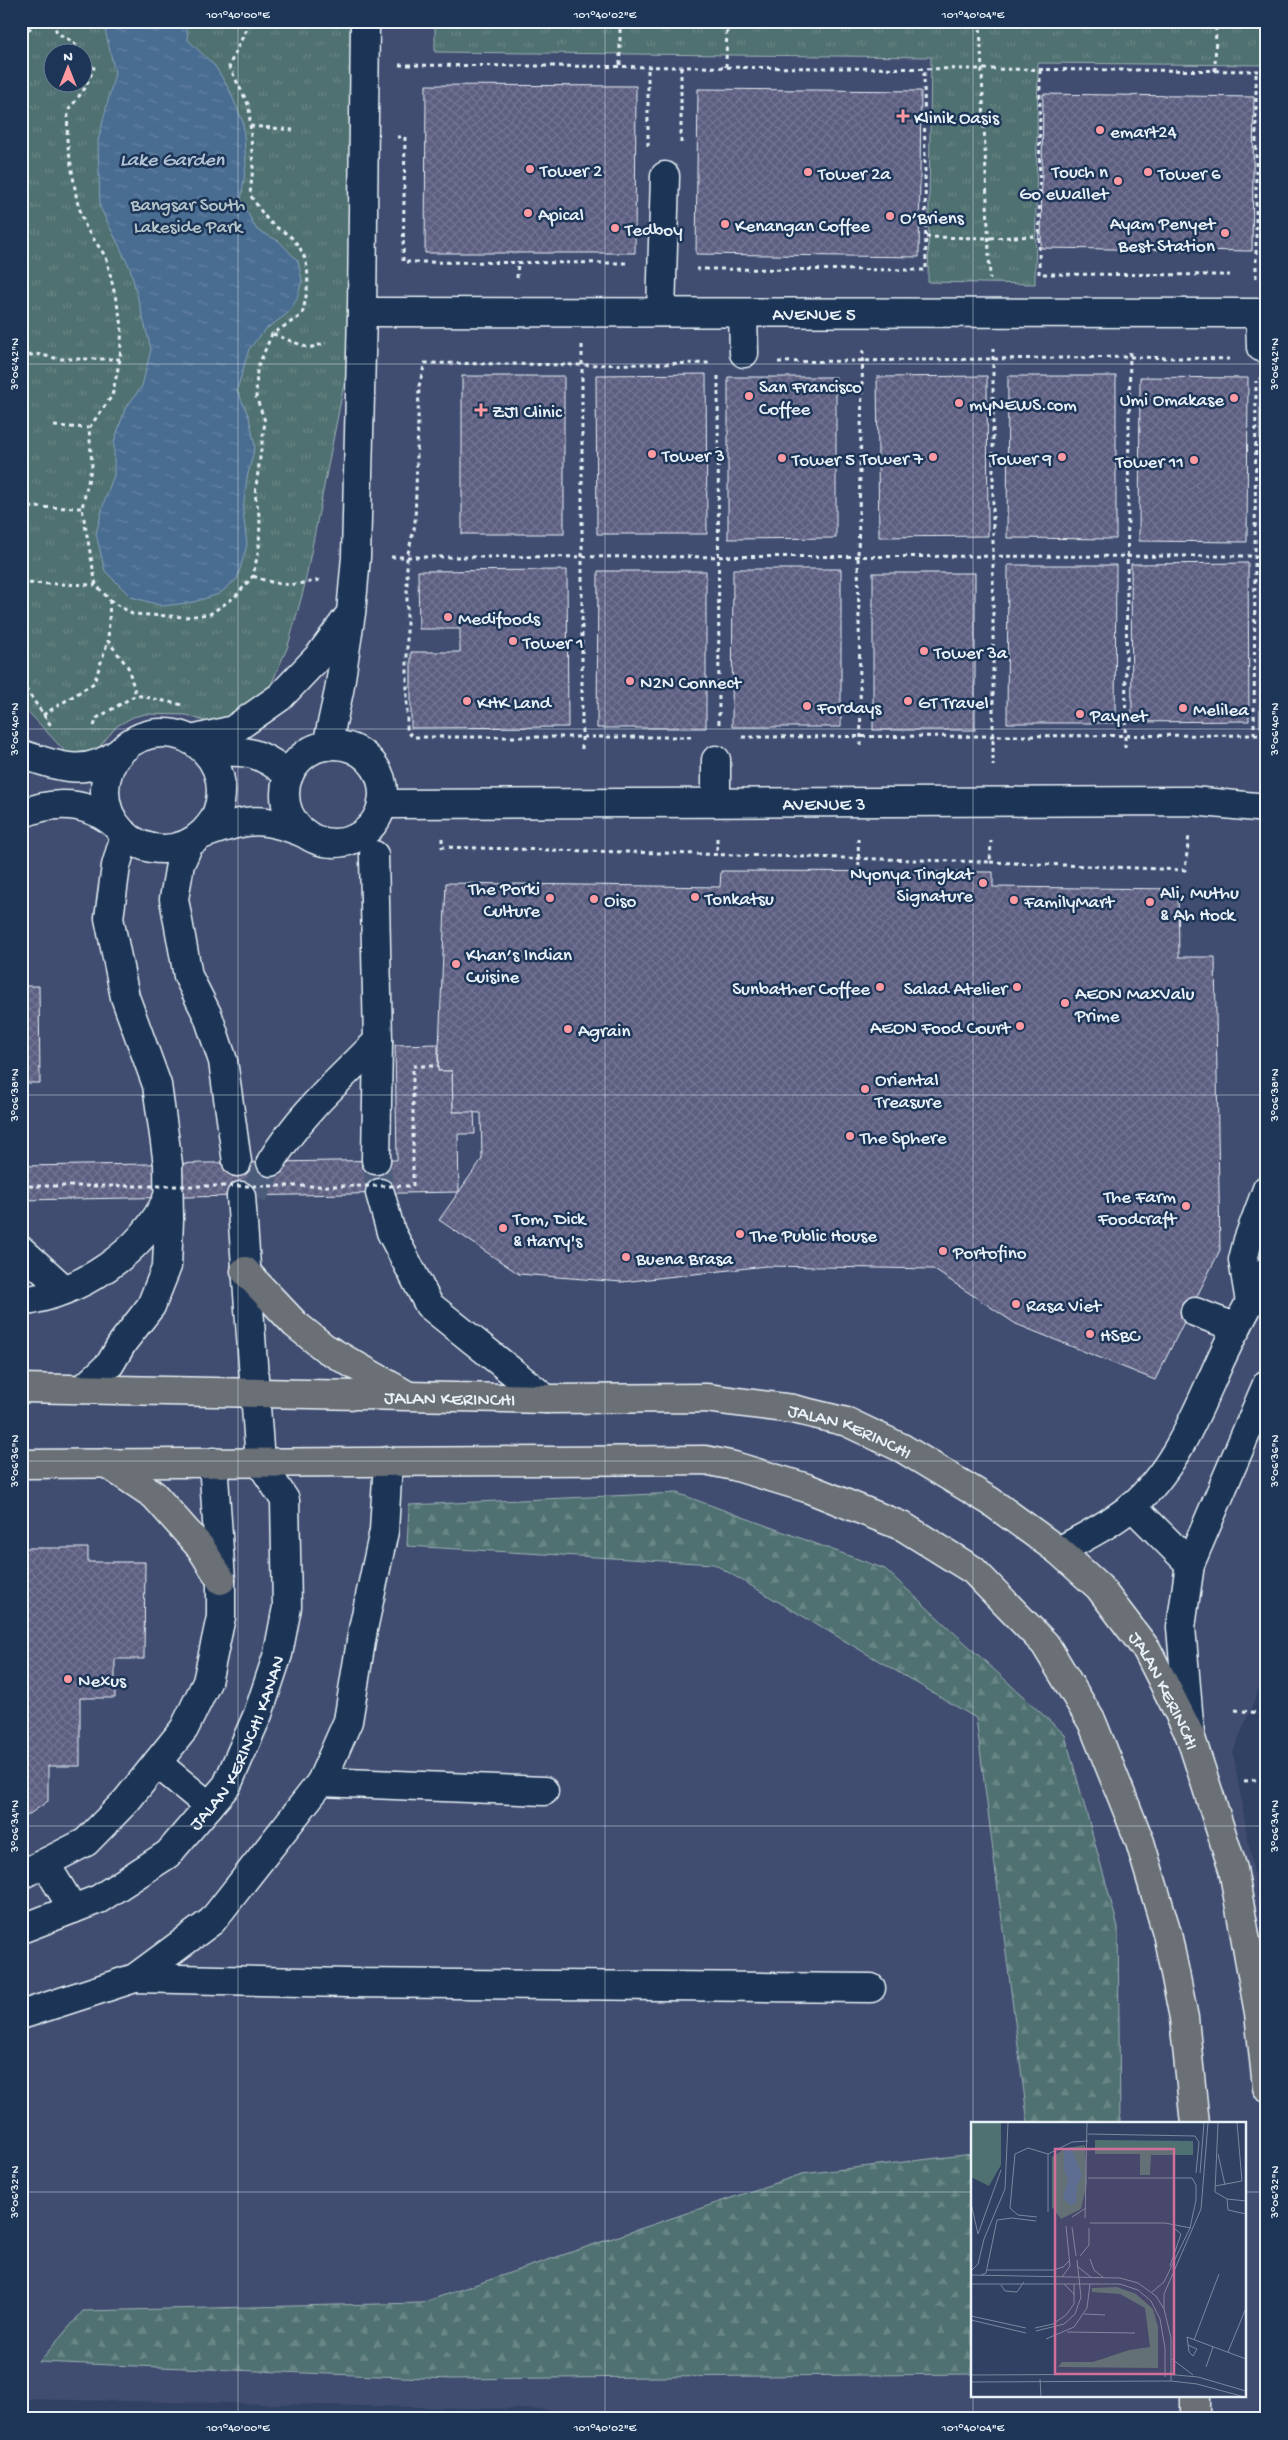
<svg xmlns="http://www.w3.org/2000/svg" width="1288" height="2440" viewBox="0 0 1288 2440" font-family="'Gochi Hand',sans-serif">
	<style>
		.built { fill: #414d70; fill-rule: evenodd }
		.forest { fill: url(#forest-firs); stroke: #9cb1b4 }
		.park { fill: url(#park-tufts); stroke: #9cb1b4; fill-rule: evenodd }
		.water { fill: url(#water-ripples); stroke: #89a2ba }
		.building { fill: url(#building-cross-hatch); stroke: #e8f1f8 }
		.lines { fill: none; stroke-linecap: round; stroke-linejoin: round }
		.minor-tunnel { stroke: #4c5b7a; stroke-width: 28; stroke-dasharray: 28 14; stroke-linecap: butt }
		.minor-casing { stroke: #e8f1f8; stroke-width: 31 }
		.major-casing { stroke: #e8f1f8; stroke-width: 31 }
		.path { stroke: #e8f1f8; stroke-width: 3; stroke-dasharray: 4 4; stroke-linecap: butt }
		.minor { stroke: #1d3557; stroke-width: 28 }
		.major { stroke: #6b6f75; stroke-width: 28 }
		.path-bridge { stroke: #e8f1f8; stroke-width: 3; stroke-dasharray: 4 4; stroke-linecap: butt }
		.ticks { fill: none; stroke: #e8f1f8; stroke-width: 1; stroke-opacity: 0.45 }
		.poi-dot { fill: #ff9aa2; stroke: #1d3557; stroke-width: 2 }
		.labels { text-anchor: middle; stroke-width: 5; stroke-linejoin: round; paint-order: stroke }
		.poi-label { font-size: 19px; fill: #e8f1f8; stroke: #1d3557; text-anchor: start }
		.park-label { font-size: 19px; fill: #b3c4c9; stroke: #1d3557 }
		.street-label { font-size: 19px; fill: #e8f1f8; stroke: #1d3557 }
		.water-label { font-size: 20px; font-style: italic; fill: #b1c3d4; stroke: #1d3557 }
		.inset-road { fill: none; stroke: #7a879f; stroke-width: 1 }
		.view { fill: #d16f9a; fill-opacity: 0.15; stroke: #d16f9a; stroke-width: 2.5 }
		.inset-edge { fill: none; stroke: #e8f1f8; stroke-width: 2.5 }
		.neatline { fill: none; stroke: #e8f1f8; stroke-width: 2 }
		.ticks-label { font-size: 12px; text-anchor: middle; fill: #e8f1f8 }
	</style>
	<defs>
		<pattern id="forest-firs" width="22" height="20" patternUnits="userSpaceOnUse" patternTransform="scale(1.25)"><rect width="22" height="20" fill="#507171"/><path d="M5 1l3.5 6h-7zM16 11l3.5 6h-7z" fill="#698686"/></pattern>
		<pattern id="park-tufts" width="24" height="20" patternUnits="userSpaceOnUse" patternTransform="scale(1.25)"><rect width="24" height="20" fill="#507171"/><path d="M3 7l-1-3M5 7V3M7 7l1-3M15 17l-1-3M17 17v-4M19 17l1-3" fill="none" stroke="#698686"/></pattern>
		<pattern id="water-ripples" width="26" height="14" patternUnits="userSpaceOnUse" patternTransform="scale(1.25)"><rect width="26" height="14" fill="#4a6d91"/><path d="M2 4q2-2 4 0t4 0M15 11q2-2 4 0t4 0" fill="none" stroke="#6482a1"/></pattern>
		<pattern id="building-cross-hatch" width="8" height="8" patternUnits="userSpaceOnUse" patternTransform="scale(1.25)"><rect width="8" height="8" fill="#5d5e81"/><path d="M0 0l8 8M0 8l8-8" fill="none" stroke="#747694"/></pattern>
	</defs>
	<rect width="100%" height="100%" fill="#304164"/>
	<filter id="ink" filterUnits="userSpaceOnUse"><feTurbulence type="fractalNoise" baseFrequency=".02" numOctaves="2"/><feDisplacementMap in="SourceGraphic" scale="10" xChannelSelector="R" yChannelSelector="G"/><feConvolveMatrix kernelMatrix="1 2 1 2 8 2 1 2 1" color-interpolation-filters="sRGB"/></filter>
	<g filter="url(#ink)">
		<path class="built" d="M21 21H1267V1669L1233 1752 1267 1951V2416L716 2413 21 2399ZM52 52H82V82H52ZM972 2124H1244V2396H972Z"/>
		<g class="forest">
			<polygon points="677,1493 885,1569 1065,1735 1118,1927 1120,2124 1028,2124 976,1718 714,1564 407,1546 409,1505"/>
			<polygon points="972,2154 972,2374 451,2379 39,2362 83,2311 421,2303 802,2174"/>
		</g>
		<g class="park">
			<path d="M44 21H360L348 364 304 588 288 646 266 696 252 711 209 723 187 715 145 714 133 717 117 726 89 759 71 758 21 704V28ZM52 52H82V82H52Z"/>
			<polygon points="435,21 1267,21 1267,65 1038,63 1035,284 928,282 931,57 435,52"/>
		</g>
		<polygon class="water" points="103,21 186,21 188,40 215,66 229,89 243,122 246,164 241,201 257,230 279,241 298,261 302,280 297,299 287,314 266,329 249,349 237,390 249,417 255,446 247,478 243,511 247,545 237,579 219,594 194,602 163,606 131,597 105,571 96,534 104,502 114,475 114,442 125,409 142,386 151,349 130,268 100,207 98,141 115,73"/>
		<g class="building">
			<polygon points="426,85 636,86 635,253 425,253"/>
			<polygon points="698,89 921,91 919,257 696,254"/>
			<polygon points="1043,94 1254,97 1252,251 1041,248"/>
			<polygon points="706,374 707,534 597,534 596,375"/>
			<rect x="462" y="376" width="102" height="158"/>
			<polygon points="987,376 988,536 879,537 877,377"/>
			<polygon points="1008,376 1116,376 1116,539 1007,538"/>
			<polygon points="728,377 836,377 836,538 728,539"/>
			<polygon points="1140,377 1248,378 1247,542 1139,541"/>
			<rect x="1260" y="378" width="7" height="164"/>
			<rect x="1260" y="561" width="7" height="166"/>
			<polygon points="1248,563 1249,721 1132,722 1131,564"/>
			<polygon points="1008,565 1116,565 1115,723 1007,723"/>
			<polygon points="733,569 841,569 841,727 732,727"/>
			<polygon points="567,570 568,727 411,728 411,652 460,652 460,629 419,629 418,571"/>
			<polygon points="598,571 706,571 706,728 597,728"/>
			<rect x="873" y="573" width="102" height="157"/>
			<polygon points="721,871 993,872 993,887 1178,889 1179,957 1215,957 1220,1250 1155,1380 1016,1324 933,1269 766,1266 622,1282 519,1274 439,1220 482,1159 481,1113 453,1112 452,1071 438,1071 446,883 720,887"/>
			<polygon points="21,986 39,986 40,1083 21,1083"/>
			<polygon points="438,1044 438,1071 452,1071 453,1112 474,1112 475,1134 458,1134 459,1192 21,1200 21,1166 397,1160 395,1045"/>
			<polygon points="21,1548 88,1548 88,1562 145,1562 144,1659 115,1659 115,1698 80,1698 80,1766 48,1766 48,1801 21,1820"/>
		</g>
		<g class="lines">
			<g class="minor-tunnel">
				<polyline points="376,1160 380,1193"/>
				<polyline points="253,1196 271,1162"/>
			</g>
			<g class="minor-casing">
				<g id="minor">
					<path id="s1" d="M362 312 1267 313"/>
					<polyline points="661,312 665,176"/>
					<polyline points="743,313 744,353"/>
					<polyline points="1260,313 1261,347"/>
					<circle cx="163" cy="791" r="58"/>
					<polyline points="191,740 233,730 280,697 319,656 348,617"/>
					<circle cx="334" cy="794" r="49"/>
					<polyline points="327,746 339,691 351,613 356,557 362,312 365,21"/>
					<path d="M207 752C245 750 258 750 289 775"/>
					<path d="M21 754C58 766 85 778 120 752"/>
					<polyline points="716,802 716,760"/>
					<path id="s2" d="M382 804 1192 801 1267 808"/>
					<path d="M21 814C54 800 88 801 116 825"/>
					<path d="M204 834C248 818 263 816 306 834"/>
					<polyline points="189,844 180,864 174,899 188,976 208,1016 223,1061 237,1162"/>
					<polyline points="376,1160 378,1041"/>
					<path d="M271 1162C299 1115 340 1079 378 1041L374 855"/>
					<polyline points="380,1193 391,1232 429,1305 546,1399"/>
					<polyline points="21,1250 65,1290"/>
					<path d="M21 1302C82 1292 142 1253 168 1197"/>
					<polyline points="1250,1302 1243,1260 1248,1240 1267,1189"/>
					<polyline points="1195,1312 1237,1328"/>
					<polyline points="83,1389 110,1364 123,1342 151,1306 167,1266 169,1220 168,1164 157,1085 125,997 109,918 116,866 125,835"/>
					<polyline points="1132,1506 1190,1564"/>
					<path d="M1059 1551C1084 1537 1109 1525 1131 1507 1176 1469 1197 1411 1221 1359 1235 1329 1251 1300 1267 1271"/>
					<polyline points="1190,1735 1181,1627 1190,1564 1267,1384"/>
					<polyline points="157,1763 209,1806"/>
					<polyline points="321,1782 544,1791"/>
					<polyline points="45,1863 73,1909"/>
					<polyline points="21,1875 86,1842 127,1800 184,1729 207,1682 221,1617 221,1580 213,1462"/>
					<path id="s3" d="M21 1929 99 1899 168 1854 227 1785 258 1714 278 1654 287 1607 285 1500 260 1462 241 1196"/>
					<polyline points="135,1978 347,1983 871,1988"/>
					<polyline points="21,2015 135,1978 212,1921 321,1782 348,1721 363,1629 384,1531 388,1461"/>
				</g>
			</g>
			<g class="major-casing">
				<g id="major">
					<polyline points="245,1271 295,1324 325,1348 405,1394"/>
					<path id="s4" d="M21 1388 546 1399 706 1398 793 1409 847 1422 902 1448 990 1501 1059 1551 1099 1587 1147 1650 1190 1735 1233 1869 1259 2013 1267 2087"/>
					<polyline points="106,1463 154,1495 201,1548 221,1580"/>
					<polyline points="21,1464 705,1460 734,1466 807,1488 904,1527 973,1570 1045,1644 1092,1722 1140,1842 1167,1933 1184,2018 1195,2124"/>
					<polyline points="1195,2419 1195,2396"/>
				</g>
			</g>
			<g class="path">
				<polyline points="53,21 57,33 73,42 81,52"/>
				<polyline points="620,21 620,66"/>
				<polyline points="980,21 990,279"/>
				<polyline points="1216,23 1267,24"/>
				<polyline points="21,34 42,21"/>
				<path d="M82 54 94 68 85 88 68 111 67 140 77 201 86 228 106 257 122 325 120 359 112 396 89 428 92 465 82 508 96 585 110 600 132 614 186 617 210 614 235 597 253 576 259 548 260 520 255 494 265 421 256 397 257 369 272 334 302 315C309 286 314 259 290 236 284 231 276 228 271 223 263 216 257 204 250 195L253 168 249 106 229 66 245 32 253 21"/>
				<polyline points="399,65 1267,71"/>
				<polyline points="681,67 681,146"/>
				<polyline points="726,67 727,21"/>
				<polyline points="1040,70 1039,274 1230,275"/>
				<polyline points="1215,71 1216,22"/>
				<polyline points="250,126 293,130"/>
				<polyline points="397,137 405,137 403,262 629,263"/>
				<polyline points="648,146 648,66"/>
				<polyline points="926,237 988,238 1039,236"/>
				<polyline points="696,269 926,270 924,69"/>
				<polyline points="517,278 518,261"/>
				<polyline points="1256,278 1256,71"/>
				<polyline points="273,334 309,348 326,343"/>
				<polyline points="582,345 582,750"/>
				<polyline points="993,348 993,766"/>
				<polyline points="21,357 36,354 60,359 120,359"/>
				<polyline points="778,362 1130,357 1229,359"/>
				<polyline points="718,376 719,727"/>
				<polyline points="54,426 89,428"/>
				<polyline points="21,507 82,508"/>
				<polyline points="391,557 1267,556"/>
				<path d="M253 576C282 587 290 586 320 580"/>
				<polyline points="21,583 96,585"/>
				<polyline points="110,600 108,641 128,667 136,695"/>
				<polyline points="21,682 52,727"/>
				<polyline points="43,715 94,683 108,641"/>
				<polyline points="94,726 97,718 136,695 183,705"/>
				<polyline points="1254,735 1256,381"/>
				<polyline points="691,737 413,737 407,731 407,557 415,525 419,386 425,363 582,365 712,363"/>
				<polyline points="742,737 1267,735"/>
				<polyline points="861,746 858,557 863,347"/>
				<polyline points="1125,748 1130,348"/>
				<polyline points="442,838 442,847 990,862 991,841"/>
				<polyline points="717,838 717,854"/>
				<polyline points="858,838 859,872"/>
				<polyline points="990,862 1185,870 1189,835"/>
				<polyline points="1235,1710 1267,1714"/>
				<polyline points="1244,1781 1267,1779"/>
			</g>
			<use href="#minor" class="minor"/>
			<use href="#major" class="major"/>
			<polyline class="path-bridge" points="21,1186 413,1186 413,1066 438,1066"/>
		</g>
	</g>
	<path class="ticks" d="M238 21V2419M605 21V2419M973 21V2124M21 364H1267M21 729H1267M21 1095H1267M21 1461H1267M21 1826H1267M21 2192H972M1244 2192H1267M973 2396V2419"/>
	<g class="poi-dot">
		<path d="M900.5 108.5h5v5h5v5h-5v5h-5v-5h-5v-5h5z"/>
		<circle cx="1100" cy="130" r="5"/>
		<circle cx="530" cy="169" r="5"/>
		<circle cx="808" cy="172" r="5"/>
		<circle cx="1148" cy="172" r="5"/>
		<circle cx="1118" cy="181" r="5"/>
		<circle cx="528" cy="213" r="5"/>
		<circle cx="890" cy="216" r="5"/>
		<circle cx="725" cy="224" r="5"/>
		<circle cx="615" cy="228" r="5"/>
		<circle cx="1225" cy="233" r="5"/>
		<circle cx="749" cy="396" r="5"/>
		<circle cx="1234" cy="398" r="5"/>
		<circle cx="959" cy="403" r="5"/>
		<path d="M478.5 402.5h5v5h5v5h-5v5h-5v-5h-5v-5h5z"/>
		<circle cx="652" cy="454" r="5"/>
		<circle cx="933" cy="457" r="5"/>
		<circle cx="1062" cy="457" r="5"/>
		<circle cx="782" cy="458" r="5"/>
		<circle cx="1194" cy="460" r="5"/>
		<circle cx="448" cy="617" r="5"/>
		<circle cx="513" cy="641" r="5"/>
		<circle cx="924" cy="651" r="5"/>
		<circle cx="630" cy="681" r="5"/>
		<circle cx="467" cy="701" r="5"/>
		<circle cx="908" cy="701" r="5"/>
		<circle cx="807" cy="706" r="5"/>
		<circle cx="1183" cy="708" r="5"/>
		<circle cx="1080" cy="714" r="5"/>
		<circle cx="983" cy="883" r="5"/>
		<circle cx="695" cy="897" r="5"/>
		<circle cx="550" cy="898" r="5"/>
		<circle cx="594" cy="899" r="5"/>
		<circle cx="1014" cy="900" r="5"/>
		<circle cx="1150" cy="902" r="5"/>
		<circle cx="456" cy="964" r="5"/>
		<circle cx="880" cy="987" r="5"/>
		<circle cx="1017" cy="987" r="5"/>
		<circle cx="1065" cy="1003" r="5"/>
		<circle cx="1020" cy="1026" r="5"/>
		<circle cx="568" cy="1029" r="5"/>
		<circle cx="865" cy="1089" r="5"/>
		<circle cx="850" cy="1136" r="5"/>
		<circle cx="1186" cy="1206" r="5"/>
		<circle cx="503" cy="1228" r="5"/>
		<circle cx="740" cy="1234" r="5"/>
		<circle cx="943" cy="1251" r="5"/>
		<circle cx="626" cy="1257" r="5"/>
		<circle cx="1016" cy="1304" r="5"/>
		<circle cx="1090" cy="1334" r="5"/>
		<circle cx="68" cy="1679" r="5"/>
	</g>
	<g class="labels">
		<g class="poi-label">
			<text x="914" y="123">Klinik Oasis</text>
			<text x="1110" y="137">emart24</text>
			<text x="540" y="176">Tower 2</text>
			<text x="1108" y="177" text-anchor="end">Touch n<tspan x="1108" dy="22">Go eWallet</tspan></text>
			<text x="818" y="179">Tower 2a</text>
			<text x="1158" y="179">Tower 6</text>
			<text x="538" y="220">Apical</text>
			<text x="900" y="223">O’Briens</text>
			<text x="1215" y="229" text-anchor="end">Ayam Penyet<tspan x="1215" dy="22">Best Station</tspan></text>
			<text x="735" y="231">Kenangan Coffee</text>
			<text x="625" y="235">Tedboy</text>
			<text x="759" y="392">San Francisco<tspan x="759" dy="22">Coffee</tspan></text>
			<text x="1224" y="405" text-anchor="end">Umi Omakase</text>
			<text x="969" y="410">myNEWS.com</text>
			<text x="492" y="417">ZJI Clinic</text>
			<text x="662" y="461">Tower 3</text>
			<text x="923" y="464" text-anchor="end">Tower 7</text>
			<text x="1052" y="464" text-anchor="end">Tower 9</text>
			<text x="792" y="465">Tower 5</text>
			<text x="1184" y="467" text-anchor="end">Tower 11</text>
			<text x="458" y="624">Medifoods</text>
			<text x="523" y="648">Tower 1</text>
			<text x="934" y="658">Tower 3a</text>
			<text x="640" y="688">N2N Connect</text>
			<text x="477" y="708">KHK Land</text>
			<text x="918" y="708">GT Travel</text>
			<text x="817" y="713">Fordays</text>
			<text x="1193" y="715">Melilea</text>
			<text x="1090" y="721">Paynet</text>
			<text x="973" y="879" text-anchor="end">Nyonya Tingkat<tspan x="973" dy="22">Signature</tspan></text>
			<text x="540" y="894" text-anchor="end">The Porki<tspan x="540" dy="22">Culture</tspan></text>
			<text x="1160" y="898">Ali, Muthu<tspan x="1160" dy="22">&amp; Ah Hock</tspan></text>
			<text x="705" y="904">Tonkatsu</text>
			<text x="604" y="906">Oiso</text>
			<text x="1024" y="907">FamilyMart</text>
			<text x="466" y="960">Khan’s Indian<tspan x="466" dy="22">Cuisine</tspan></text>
			<text x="870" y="994" text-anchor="end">Sunbather Coffee</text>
			<text x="1007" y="994" text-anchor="end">Salad Atelier</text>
			<text x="1075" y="999">AEON MaxValu<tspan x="1075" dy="22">Prime</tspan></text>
			<text x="1010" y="1033" text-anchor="end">AEON Food Court</text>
			<text x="578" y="1036">Agrain</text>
			<text x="875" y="1085">Oriental<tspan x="875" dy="22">Treasure</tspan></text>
			<text x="860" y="1143">The Sphere</text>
			<text x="1176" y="1202" text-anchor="end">The Farm<tspan x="1176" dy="22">Foodcraft</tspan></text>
			<text x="513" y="1224">Tom, Dick<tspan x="513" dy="22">&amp; Harry's</tspan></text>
			<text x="750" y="1241">The Public House</text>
			<text x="953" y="1258">Portofino</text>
			<text x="636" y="1264">Buena Brasa</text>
			<text x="1026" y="1311">Rasa Viet</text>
			<text x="1100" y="1341">HSBC</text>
			<text x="78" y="1686">Nexus</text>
		</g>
		<g class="park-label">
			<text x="188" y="210">Bangsar South<tspan x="188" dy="22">Lakeside Park</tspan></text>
		</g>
		<g class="street-label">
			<text dy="7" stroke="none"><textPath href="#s1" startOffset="452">AVENUE 5</textPath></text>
			<text dy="7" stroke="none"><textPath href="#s2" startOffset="442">AVENUE 3</textPath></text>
			<text dy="7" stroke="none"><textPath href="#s4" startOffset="429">JALAN KERINCHI</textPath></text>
			<text dy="7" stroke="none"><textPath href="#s4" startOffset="834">JALAN KERINCHI</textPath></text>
			<text dy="7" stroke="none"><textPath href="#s4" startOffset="1254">JALAN KERINCHI</textPath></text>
			<text dy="7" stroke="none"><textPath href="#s3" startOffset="299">JALAN KERINCHI KANAN</textPath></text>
		</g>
		<g class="water-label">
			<text x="172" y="165">Lake Garden</text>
		</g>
	</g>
	<g transform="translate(971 2122)">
		<rect width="275" height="275" fill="#304164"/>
		<path d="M0 1H30V43L18 64 0 55Z" fill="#507171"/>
		<path d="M146 165 165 172 182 187 187 205V246L87 245 91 240H122L158 228 179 225 174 186 149 172 121 170V166Z" fill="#507171"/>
		<path d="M124 18 222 19V33H180L179 53H169V32H124ZM114 23 116 61 110 87 90 97 81 85V35L95 26Z" fill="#507171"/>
		<path d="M100 26 111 53 106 63 105 81 99 83 92 76 97 59 93 46V29Z" fill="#4a6d91"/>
		<path class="inset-road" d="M247 1 244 70 256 77 257 88 275 92M117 12 224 14 228 20 225 51M77 32 101 20 117 19M247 32 254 63M229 51 233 1M117 56H221M244 64 271 59 266 1M256 77 275 79M0 81 7 112M77 90V32M66 95 47 93 39 86 44 32 57 26 77 32M101 95 115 86M114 96 116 1M119 101H194L220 106M101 105 105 134M7 112 30 48M109 134 118 123V106M119 137 123 148 133 156M106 144 121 156M199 144 210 112 204 107M16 148H82L92 145 99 138M0 149 7 142 13 117 34 67 37 1M0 153 149 156 167 161 185 174 193 187 200 216V259M10 153 15 151 26 98 41 96 65 99M91 155 99 144 95 104M0 162H149L167 168 180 179 189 197 194 226V255M93 162 104 173M30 163 34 169 46 170 53 160M181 170 193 160 219 106 225 78V63L221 56M193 187V172L230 87 237 1M113 192 134 193M0 194 55 206M0 198 55 211M64 206 82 202 95 193 103 182V162M65 209 93 202 104 192 110 175 106 138M96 210 164 211M75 217 103 205 116 186 119 162M223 218 248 152M217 223 226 227 222 234 218 230 216 215 275 237M257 230 275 186M201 237 222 253M235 245 242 225M0 253 194 252 227 255 275 269M69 257 70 274M0 260 200 259 226 262 270 274"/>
		<path class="view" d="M84 27H203V252H84Z"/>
		<rect width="275" height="275" class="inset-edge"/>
	</g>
	<rect width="1288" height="2440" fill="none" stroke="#1d3557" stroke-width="55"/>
	<g transform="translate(68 68)"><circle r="24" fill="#1d3557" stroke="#6e8097"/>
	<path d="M0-4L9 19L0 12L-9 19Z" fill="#ff9aa2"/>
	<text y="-8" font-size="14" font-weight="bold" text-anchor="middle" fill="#e8f1f8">N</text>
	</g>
	<rect x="28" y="28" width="1232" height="2384" class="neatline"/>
	<g class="ticks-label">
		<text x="238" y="18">101°40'00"E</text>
		<text x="605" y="18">101°40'02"E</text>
		<text x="973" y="18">101°40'04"E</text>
		<text transform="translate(14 364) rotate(-90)" y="4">3°06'42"N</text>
		<text transform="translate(1274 364) rotate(-90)" y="4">3°06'42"N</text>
		<text transform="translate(14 729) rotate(-90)" y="4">3°06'40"N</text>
		<text transform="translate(1274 729) rotate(-90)" y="4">3°06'40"N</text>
		<text transform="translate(14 1095) rotate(-90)" y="4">3°06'38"N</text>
		<text transform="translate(1274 1095) rotate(-90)" y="4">3°06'38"N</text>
		<text transform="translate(14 1461) rotate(-90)" y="4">3°06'36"N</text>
		<text transform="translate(1274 1461) rotate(-90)" y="4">3°06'36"N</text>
		<text transform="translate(14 1826) rotate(-90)" y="4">3°06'34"N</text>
		<text transform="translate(1274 1826) rotate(-90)" y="4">3°06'34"N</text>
		<text transform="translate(14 2192) rotate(-90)" y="4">3°06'32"N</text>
		<text transform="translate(1274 2192) rotate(-90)" y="4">3°06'32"N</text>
		<text x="238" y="2431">101°40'00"E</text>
		<text x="605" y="2431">101°40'02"E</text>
		<text x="973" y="2431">101°40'04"E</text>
	</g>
</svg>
